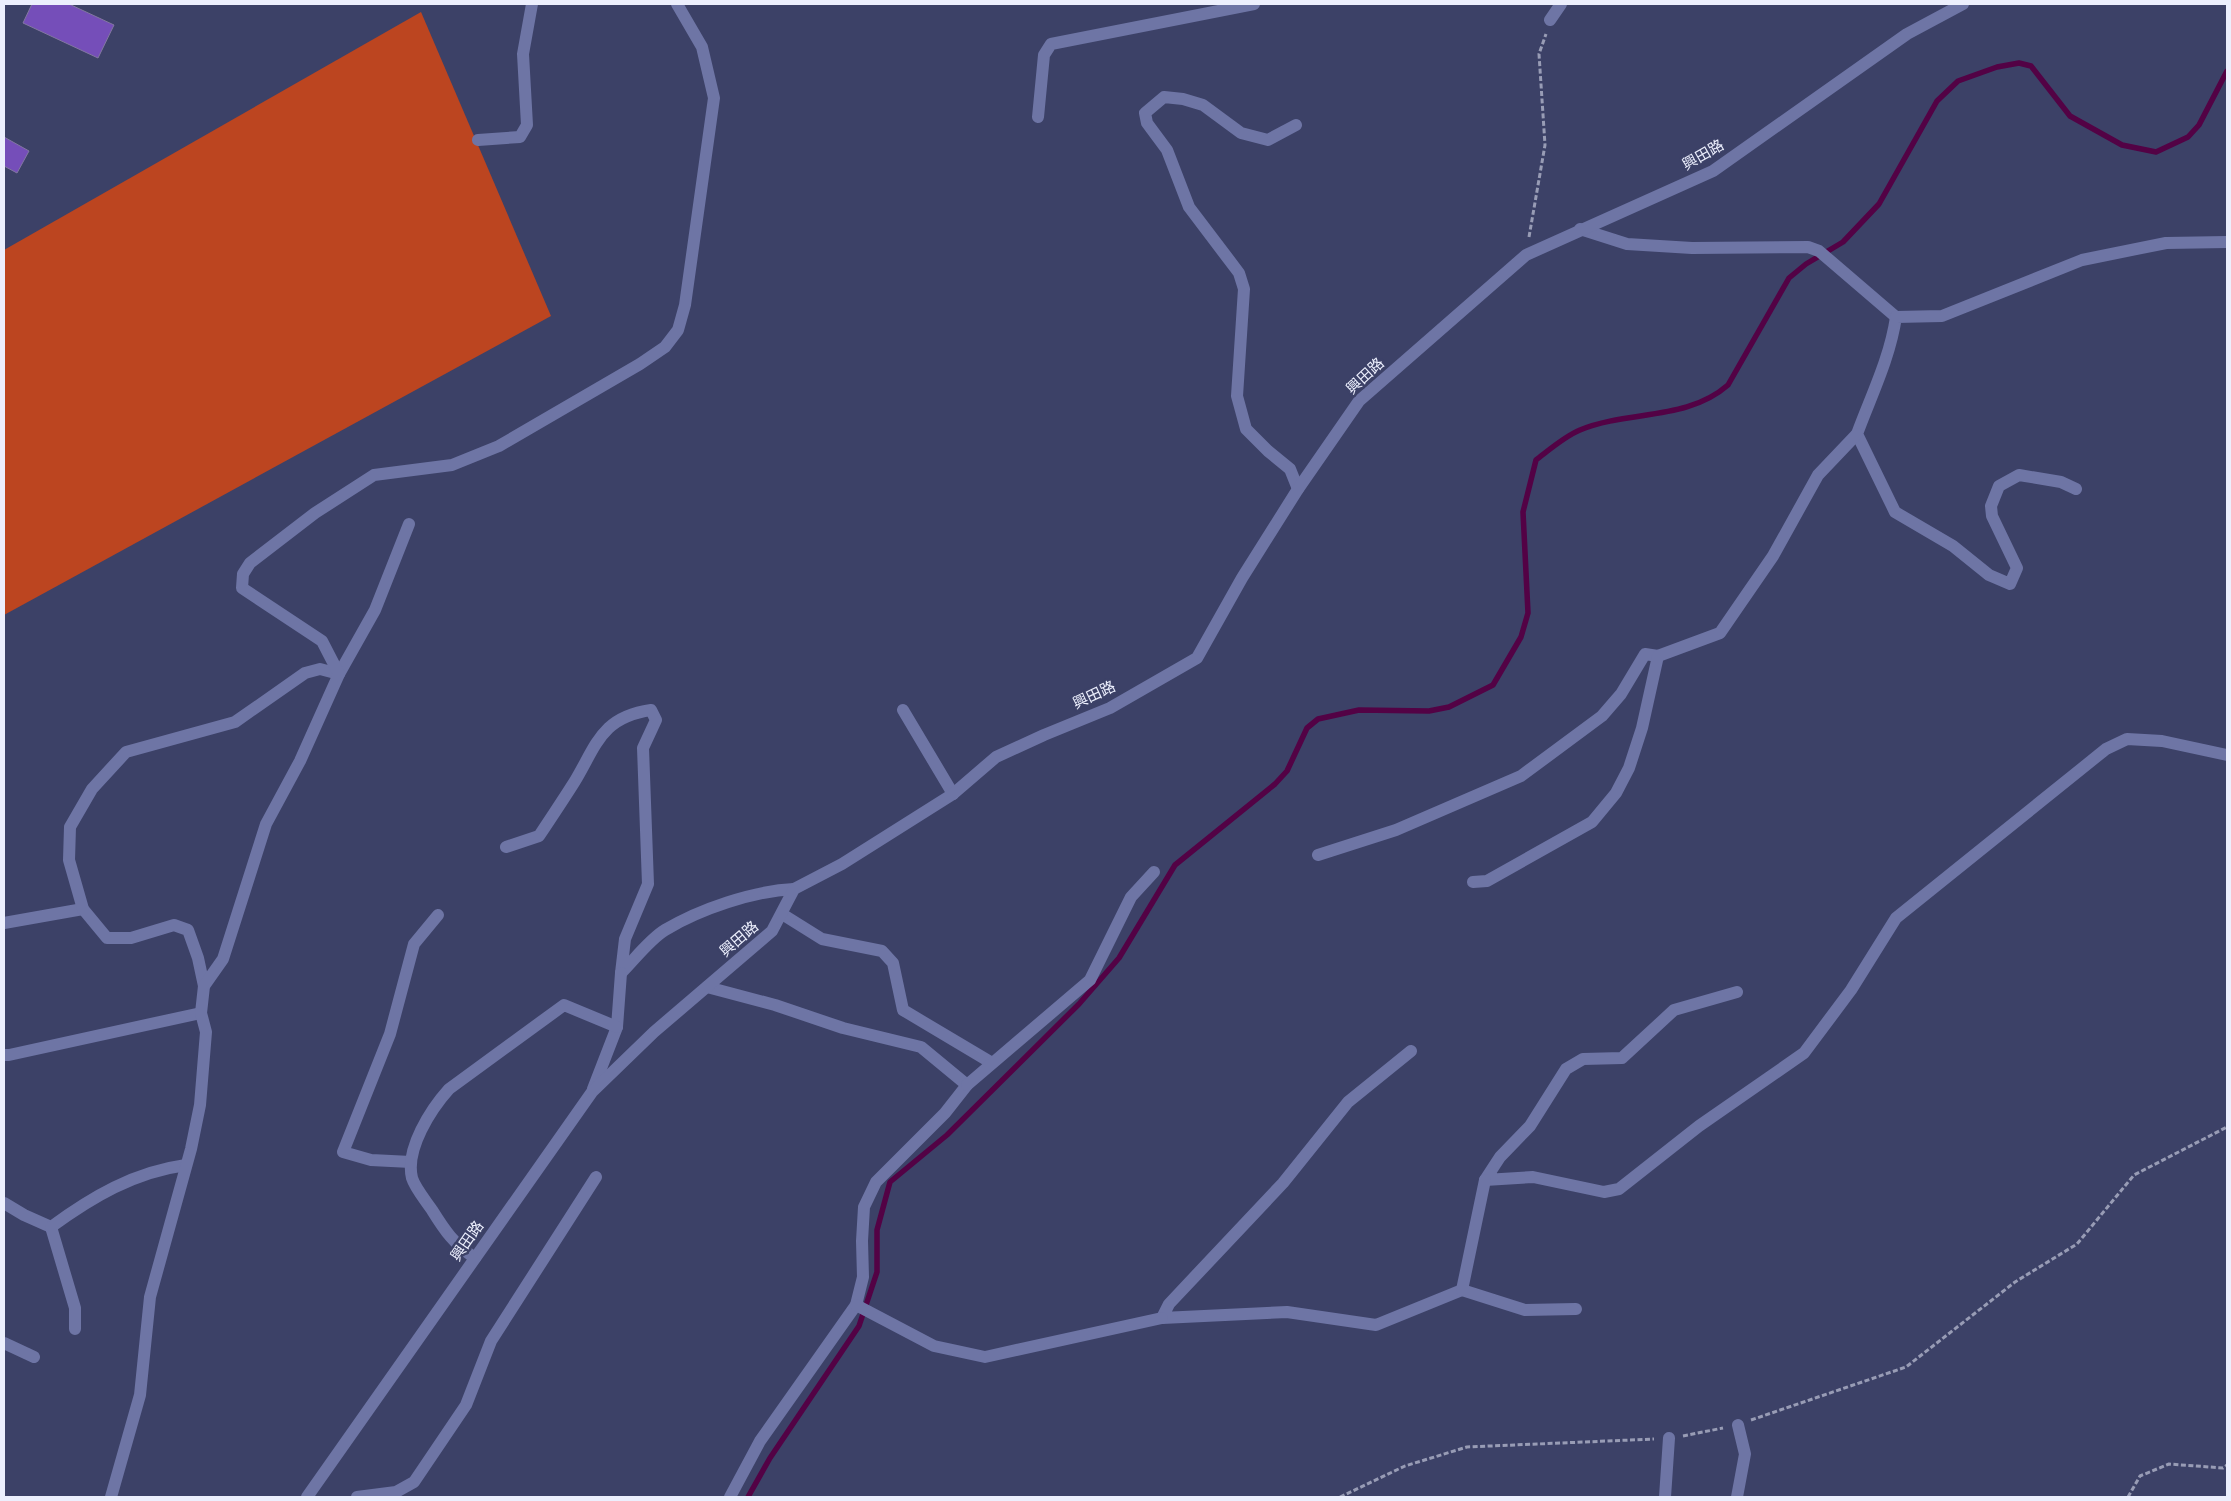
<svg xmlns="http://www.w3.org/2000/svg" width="2231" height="1501" viewBox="0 0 2231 1501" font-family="'Alegreya Sans','Noto Sans TC',sans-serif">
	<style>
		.green { fill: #bc4520 }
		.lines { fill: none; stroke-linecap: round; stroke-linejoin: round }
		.stream { stroke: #530245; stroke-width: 5.5 }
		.building { fill: #754eb9; stroke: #8277a1 }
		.path { stroke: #989cb5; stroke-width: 3; stroke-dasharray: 5 2.5; stroke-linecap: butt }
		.minor { stroke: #6e75a5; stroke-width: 12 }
		.labels { text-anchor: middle; stroke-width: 5; stroke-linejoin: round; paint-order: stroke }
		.street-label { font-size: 15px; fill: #eceffd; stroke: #3c4167 }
	</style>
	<rect width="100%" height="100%" fill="#3c4167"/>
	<polygon class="green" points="421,12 551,316 4,615 4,250"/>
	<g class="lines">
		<path class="stream" d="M748 1497 770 1458 859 1326 877 1272V1230L890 1182 947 1135 1079 1004 1119 958 1175 865 1275 784 1287 771 1307 728 1318 719 1359 710 1429 711 1449 707 1493 685 1521 637 1528 613 1523 512 1536 460C1549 450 1565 436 1580 430 1629 410 1687 421 1728 385L1789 278 1806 264 1843 242 1879 204 1937 101 1958 81 1997 67 2019 63 2031 66 2070 116 2122 145 2156 152 2188 137 2199 125 2227 71"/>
	</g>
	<g class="building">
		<polygon points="32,4 69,4 114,25 98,58 23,23"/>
		<polygon points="4,137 29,151 17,173 4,166"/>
	</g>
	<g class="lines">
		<g class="path">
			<polyline points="1529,237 1545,145 1539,54 1546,34"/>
			<polyline points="1751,1420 1906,1367 2015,1282 2077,1244 2134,1175 2227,1127"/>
			<polyline points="1683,1436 1723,1428"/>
			<polyline points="1340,1497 1405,1466 1467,1447 1654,1439"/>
			<polyline points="2128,1497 2140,1476 2169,1464 2223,1468 2227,1465"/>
		</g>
		<g class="minor">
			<polyline points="1550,20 1561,4"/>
			<polyline points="1038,117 1044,55 1051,44 1254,4"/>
			<polyline points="1296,125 1268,140 1241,133 1203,105 1183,99 1164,97 1145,113 1147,123 1167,150 1189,207 1239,273 1244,289 1237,396 1246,429 1268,451 1290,469 1298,489"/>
			<polyline points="478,140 520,137 527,125 523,54 532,4"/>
			<polyline points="1580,229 1627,244 1692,248 1808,247 1819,251 1896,317"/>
			<path d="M2076 489 2061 482 2019 475 1999 486 1991 506 1992 516 2017 568 2010 584 1989 575 1953 546 1895 512 1857 434C1871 396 1890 358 1896 317L1942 316 2082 260 2166 243 2227 242"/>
			<polyline points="903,710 953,794"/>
			<path d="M506 847 539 836C551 818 563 800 575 781 597 744 602 717 651 710L656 720 643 748 648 884 625 939 621 973C634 960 650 939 665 930 700 909 753 891 794 889"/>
			<polyline points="1318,855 1396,830 1521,776 1602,716 1621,694 1645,654 1658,656"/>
			<polyline points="1473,882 1487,881 1592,822 1616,793 1629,768 1642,728 1658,656 1720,633 1773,556 1818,475 1857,434"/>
			<polyline points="782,914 822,939 882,951 893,963 903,1010 992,1063"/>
			<polyline points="4,923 83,909"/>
			<polyline points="204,986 198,958 188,930 174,925 131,938 107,938 83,909 69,860 70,827 92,789 126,752 235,722 305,673 320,669 339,674 375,610 409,524"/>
			<polyline points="707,987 775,1005 843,1028 921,1047 967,1085 945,1113 876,1182 864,1207 862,1241 863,1277 856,1305 760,1441 730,1497"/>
			<polyline points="1737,992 1674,1010 1622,1058 1583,1059 1566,1069 1530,1126 1500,1157 1485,1180 1533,1177 1604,1192 1619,1189 1699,1126 1804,1053 1851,990 1896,918 2106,749 2127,739 2162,741 2227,755"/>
			<polyline points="1411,1051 1348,1102 1283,1183 1169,1304 1162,1318 1287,1312 1376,1325 1462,1290"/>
			<polyline points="4,1055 9,1055 201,1013"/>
			<polyline points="967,1085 1090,980 1131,897 1154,872"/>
			<polyline points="593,1089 617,1027 621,973"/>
			<polyline points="411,1162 371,1160 343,1152 390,1034 414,944 438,915"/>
			<polyline points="1485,1180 1462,1290 1525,1310 1576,1309"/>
			<polyline points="4,1203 24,1215 51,1227"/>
			<path d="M475 1258C454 1244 445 1231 432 1210 426 1201 415 1188 412 1178 405 1149 431 1109 449 1089L564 1005 617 1027"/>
			<polyline points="856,1305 934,1346 985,1357 1162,1318"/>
			<path d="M75 1329V1308L51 1227C92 1197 134 1172 186 1165"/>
			<polyline points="4,1343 34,1357"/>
			<polyline points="111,1497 140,1395 150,1297 191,1149 200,1105 206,1032 201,1013 204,986 223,959 266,824 300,761 339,674 322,641 242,588 243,574 250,563 315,513 374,475 452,465 499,446 640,364 665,347 678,330 685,305 714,98 702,47 677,4"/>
			<polyline points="307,1497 592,1092 654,1032 772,931 794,889 842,864 953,794 996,757 1044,735 1110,708 1197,658 1242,578 1298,489 1359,401 1526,255 1713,171 1907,34 1963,4"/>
			<polyline points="357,1497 396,1492 414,1482 466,1405 491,1341 596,1177"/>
			<polyline points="1665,1497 1669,1438"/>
			<polyline points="1737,1497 1745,1454 1738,1425"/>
		</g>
	</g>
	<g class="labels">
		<g class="street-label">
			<text transform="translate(1703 155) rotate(-30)" y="5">興田路</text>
			<text transform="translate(1365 376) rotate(-43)" y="5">興田路</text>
			<text transform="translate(1094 695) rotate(-25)" y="5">興田路</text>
			<text transform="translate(739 939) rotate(-41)" y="5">興田路</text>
			<text transform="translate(467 1241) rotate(-55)" y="5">興田路</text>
		</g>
	</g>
	<rect width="2231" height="1501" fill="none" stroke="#eceffd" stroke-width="10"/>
</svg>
